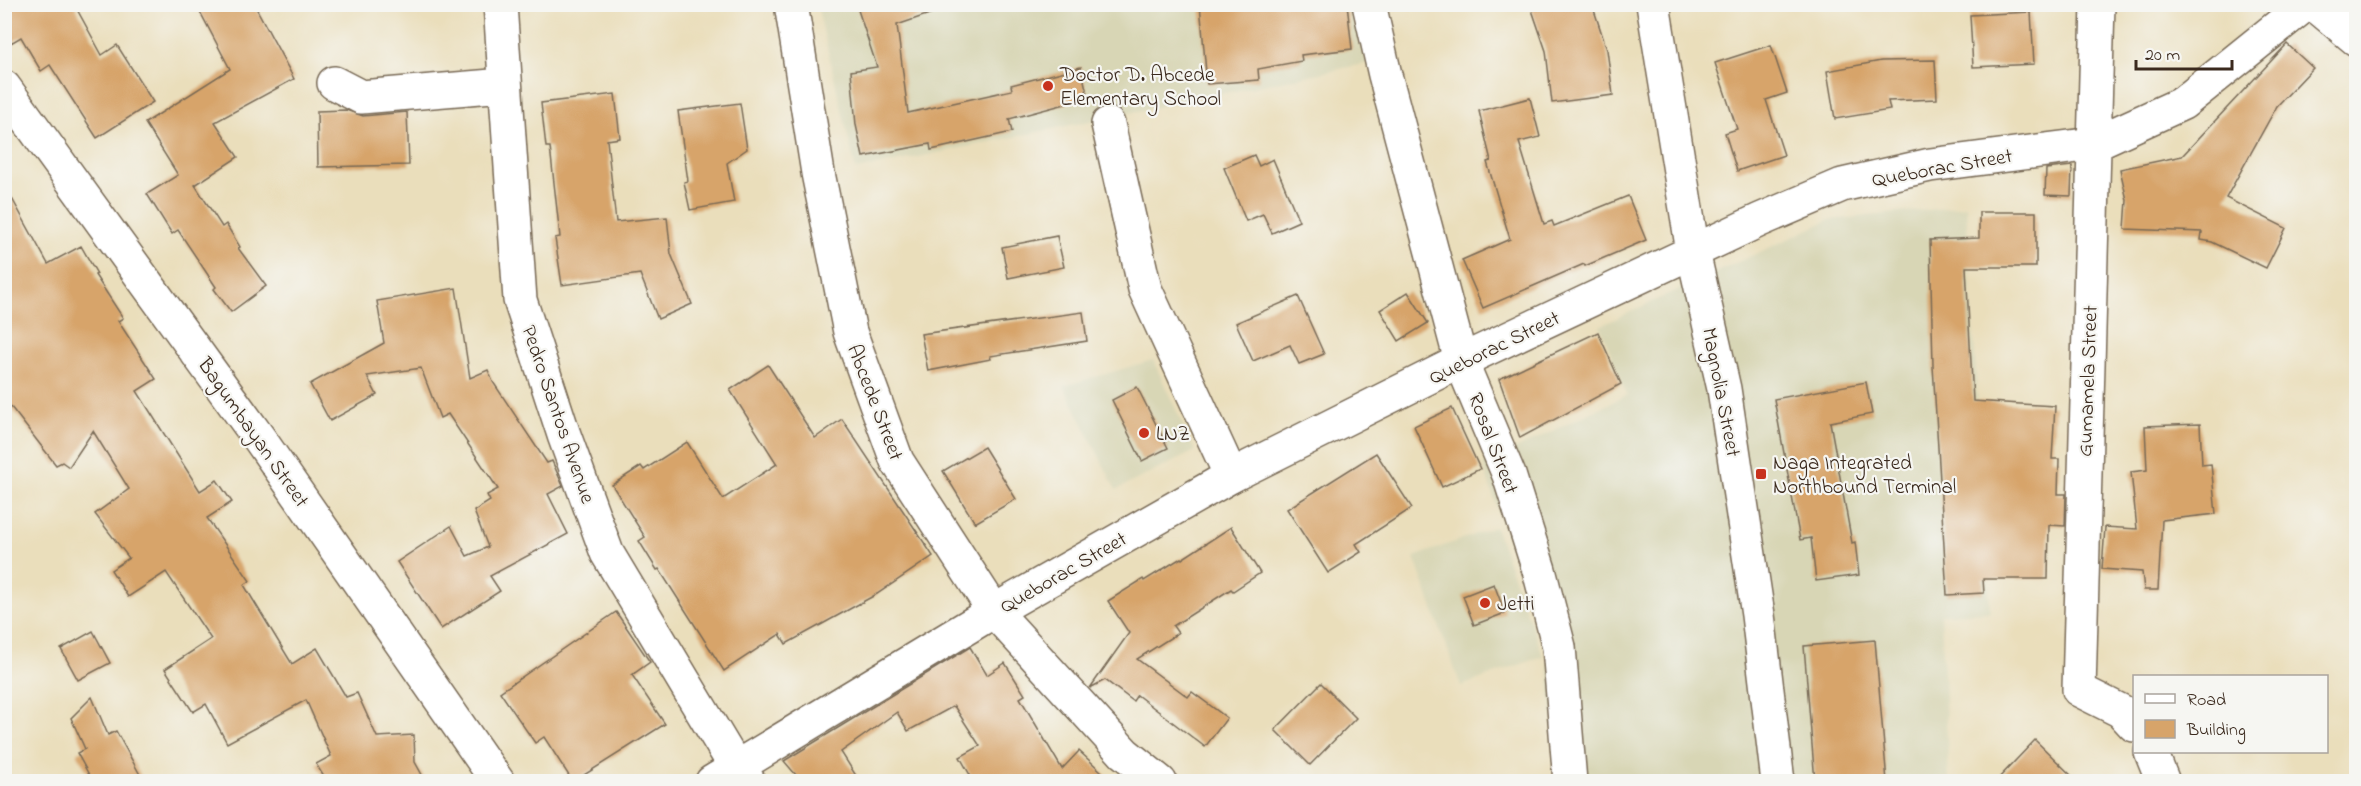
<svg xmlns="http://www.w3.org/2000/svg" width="2361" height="786" viewBox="0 0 2361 786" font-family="'Indie Flower',sans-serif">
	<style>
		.built { fill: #d8d6b5 }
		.building { fill: #d7a46a }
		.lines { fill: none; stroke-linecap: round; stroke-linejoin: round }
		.minor-casing { stroke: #786955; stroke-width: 36 }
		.tertiary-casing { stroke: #786955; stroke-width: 36 }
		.secondary-casing { stroke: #786955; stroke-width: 36 }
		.minor { stroke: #fff; stroke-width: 33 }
		.tertiary { stroke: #fff; stroke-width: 33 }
		.secondary { stroke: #fff; stroke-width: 33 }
		.poi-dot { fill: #c8321e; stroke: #f6f6f2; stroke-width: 2 }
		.labels { text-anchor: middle; stroke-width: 4.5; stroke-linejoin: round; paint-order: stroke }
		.poi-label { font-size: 21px; fill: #3b2a1e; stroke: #f6f6f2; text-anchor: start }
		.street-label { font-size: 21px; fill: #3b2a1e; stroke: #f6f6f2 }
	</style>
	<rect width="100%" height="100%" fill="#f6f6f2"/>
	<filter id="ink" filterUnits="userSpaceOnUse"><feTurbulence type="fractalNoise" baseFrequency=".0167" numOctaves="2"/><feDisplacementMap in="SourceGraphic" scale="12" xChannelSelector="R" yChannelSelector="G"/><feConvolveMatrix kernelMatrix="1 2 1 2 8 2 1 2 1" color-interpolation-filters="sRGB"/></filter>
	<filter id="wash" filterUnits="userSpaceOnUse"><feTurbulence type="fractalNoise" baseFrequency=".008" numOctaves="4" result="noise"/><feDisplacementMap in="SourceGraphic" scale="24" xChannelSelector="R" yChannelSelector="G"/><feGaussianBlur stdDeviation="1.35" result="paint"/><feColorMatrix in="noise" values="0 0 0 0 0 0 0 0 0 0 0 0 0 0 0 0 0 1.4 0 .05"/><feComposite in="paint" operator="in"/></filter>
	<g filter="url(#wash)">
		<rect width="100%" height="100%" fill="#eadebb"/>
		<g class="built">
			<polygon points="817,5 1356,5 1368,63 856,170"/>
			<polygon points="1966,206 1990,612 1941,614 1949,781 1559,781 1547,656 1483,465 1627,395 1600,326 1829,220"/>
			<polygon points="1153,360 1195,451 1116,490 1064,386"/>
			<polygon points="1495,527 1543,656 1461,686 1414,557"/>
		</g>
		<g id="blocks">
			<g class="building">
				<polygon points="4,4 74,4 102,55 117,45 153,102 97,138 50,65 41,71 21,37 4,47"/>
				<polygon points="196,4 254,4 294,79 215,122 238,157 195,185 222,227 226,224 240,247 238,248 266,286 231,312 214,289 216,287 178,230 172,234 147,194 178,175 145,123 230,69"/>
				<polygon points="856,4 943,4 944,9 897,25 908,113 1012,90 1011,85 1081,67 1088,98 1009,119 1012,132 931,150 930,144 863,157 856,125 851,71 877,67"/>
				<polygon points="1200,4 1347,4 1352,49 1301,55 1302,61 1258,69 1259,80 1207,84"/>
				<polygon points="1530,4 1592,4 1607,50 1613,95 1552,103 1546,51"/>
				<polygon points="2031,12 2034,64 1973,67 1970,15"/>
				<polygon points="2287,44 2313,68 2277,106 2226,198 2286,228 2266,268 2212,242 2201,240 2202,232 2125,229 2127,200 2120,169 2182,156"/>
				<polygon points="1771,45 1787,93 1766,100 1784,155 1737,171 1725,133 1737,129 1715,63"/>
				<polygon points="1935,60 1937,99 1888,101 1890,110 1835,119 1827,71 1881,61"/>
				<polygon points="615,94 620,138 607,140 616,222 667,217 671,254 692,304 658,319 640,274 562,285 555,238 560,237 550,147 546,147 541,103"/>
				<polygon points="1530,98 1540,137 1519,142 1544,224 1552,221 1554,226 1628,196 1646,240 1585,266 1584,264 1483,308 1462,260 1510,239 1487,162 1491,161 1479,111"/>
				<polygon points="740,103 747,149 727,163 734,202 690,210 684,182 688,181 678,111"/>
				<polygon points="346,110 363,116 407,112 409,165 318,167 317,111"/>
				<polygon points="1254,155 1259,166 1273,159 1299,221 1272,233 1263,214 1246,221 1224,168"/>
				<polygon points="2072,166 2071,196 2045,195 2046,169"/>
				<polygon points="4,184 48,264 81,246 97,274 95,275 123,318 118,321 156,379 137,391 200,491 217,480 232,502 207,518 250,581 244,585 292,664 317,648 346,697 357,693 377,737 414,735 415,762 426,782 327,782 316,764 331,756 306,700 227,743 206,704 193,712 165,669 211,639 166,572 128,597 111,570 129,558 95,514 129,489 93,431 69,467 62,462 56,465 4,398"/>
				<polygon points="1979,212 2036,212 2036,267 1966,267 1973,401 2055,406 2052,459 2059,459 2058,494 2066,494 2065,526 2049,525 2048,579 1983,579 1984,593 1947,595 1933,366 1930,240 1979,238"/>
				<polygon points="1057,236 1064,267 1008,278 1002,247"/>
				<polygon points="456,288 470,378 488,370 493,382 547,463 552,461 563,486 548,494 568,534 490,576 500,591 441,629 397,562 451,526 467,556 488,547 474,511 490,501 487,495 498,489 448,414 440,418 421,368 367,376 377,395 330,421 310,384 384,343 377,301"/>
				<polygon points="1408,292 1428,323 1399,341 1380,310"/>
				<polygon points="1298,296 1324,354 1299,364 1290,345 1253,361 1236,323"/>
				<polygon points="1083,312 1087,341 990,356 991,359 928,371 921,334"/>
				<polygon points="1598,332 1621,384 1520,438 1499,379"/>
				<polygon points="768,365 815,438 842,419 933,556 877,594 786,644 780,634 724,671 659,569 657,570 639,541 645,537 612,485 641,466 644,470 687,442 723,499 777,464 730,390"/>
				<polygon points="1866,382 1872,414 1830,422 1852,543 1855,542 1859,575 1816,581 1811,538 1800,540 1774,399"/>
				<polygon points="1137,387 1168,448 1142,461 1112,400"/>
				<polygon points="1452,408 1480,469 1442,487 1414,426"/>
				<polygon points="2200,424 2202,465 2211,464 2216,514 2162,520 2158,590 2144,590 2142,572 2102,569 2105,527 2137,529 2131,472 2147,470 2145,426"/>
				<polygon points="984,447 1016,499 975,523 943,471"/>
				<polygon points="1376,453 1412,508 1356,544 1361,552 1328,573 1287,509"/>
				<polygon points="1231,527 1260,573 1233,591 1231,589 1173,626 1178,633 1137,659 1188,697 1192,692 1227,718 1205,747 1137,695 1133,701 1105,680 1090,688 1129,633 1108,601 1143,579 1144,581 1181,558 1182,559"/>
				<polygon points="1494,584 1505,613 1474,625 1463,596"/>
				<polygon points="616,612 650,662 632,675 665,724 573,782 544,737 535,743 500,692"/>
				<polygon points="93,631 110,663 78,680 61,649"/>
				<polygon points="1875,640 1887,782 1815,782 1804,646"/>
				<polygon points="970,647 987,675 1005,663 1025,695 1020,698 1062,769 1079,751 1113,782 974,782 960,757 980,746 954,706 908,731 897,712 841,752 860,782 802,782 784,761"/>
				<polygon points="1321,683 1356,718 1310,765 1275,730"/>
				<polygon points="92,697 108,735 116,731 144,782 93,782 77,753 85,749 71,718"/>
				<polygon points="2035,740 2078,782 1995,782"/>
			</g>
		</g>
	</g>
	<g filter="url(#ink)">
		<use href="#blocks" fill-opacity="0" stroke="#786955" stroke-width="1.5"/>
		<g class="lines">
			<g class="minor-casing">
				<g id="minor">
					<polyline points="500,4 520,300 564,435 607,553 735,766 749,782"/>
					<polyline points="791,4 818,173 850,332 897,461 994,611 1124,753 1160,782"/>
					<polyline points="1369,4 1385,75 1461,361 1509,475 1539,570 1559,647 1570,782"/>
					<polyline points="1653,4 1693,252 1724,389 1758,615 1778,782"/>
					<polyline points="2098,4 2079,690 2121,711 2134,725"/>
					<polyline points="2314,4 2356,39"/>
					<polyline points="334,83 361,97 504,85"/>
					<polyline points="1108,124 1145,289 1231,476"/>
					<polyline points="2151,752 2163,782"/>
				</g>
			</g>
			<g class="tertiary-casing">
				<polyline id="tertiary" points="712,782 994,611 1231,476 1461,361 1760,220 1842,185 1930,165 2093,144 2183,103 2306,4"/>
			</g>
			<g class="secondary-casing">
				<polyline id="secondary" points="4,87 261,441 498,782"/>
			</g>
			<use href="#minor" class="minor"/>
			<use href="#tertiary" class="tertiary"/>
			<use href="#secondary" class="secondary"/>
		</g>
	</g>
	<g class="poi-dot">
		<circle cx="1048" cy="86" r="6"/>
		<circle cx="1144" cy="433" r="6"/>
		<rect x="1755" y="468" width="12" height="12" rx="3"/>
		<circle cx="1485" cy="603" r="6"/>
	</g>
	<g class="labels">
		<g class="poi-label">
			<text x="1060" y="81">Doctor D. Abcede<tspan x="1060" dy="24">Elementary School</tspan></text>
			<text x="1156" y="440">LNZ</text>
			<text x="1773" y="469">Naga Integrated<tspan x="1773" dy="24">Northbound Terminal</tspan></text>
			<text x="1497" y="610">Jetti</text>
		</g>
		<g class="street-label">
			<text transform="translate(1942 167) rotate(-10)" y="7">Queborac Street</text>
			<text transform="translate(1494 347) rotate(-26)" y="7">Queborac Street</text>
			<text transform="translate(2087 381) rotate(-88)" y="7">Gumamela Street</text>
			<text transform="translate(1722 392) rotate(79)" y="7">Magnolia Street</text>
			<text transform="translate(876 402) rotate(69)" y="7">Abcede Street</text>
			<text transform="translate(559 414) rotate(71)" y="7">Pedro Santos Avenue</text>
			<text transform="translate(254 432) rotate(55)" y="7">Bagumbayan Street</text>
			<text transform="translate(1494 443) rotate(69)" y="7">Rosal Street</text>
			<text transform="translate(1063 572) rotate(-30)" y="7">Queborac Street</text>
		</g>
	</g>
	<rect width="2361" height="786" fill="none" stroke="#f6f6f2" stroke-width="24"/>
	<rect x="2133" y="675" width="195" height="78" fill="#f6f6f2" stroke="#aba49d" stroke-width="1.5"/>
	<rect x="2145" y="694" width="30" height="9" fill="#ffffff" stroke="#aba49d" stroke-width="1.5"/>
	<text x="2187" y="705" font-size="18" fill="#3b2a1e">Road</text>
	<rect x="2145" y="720" width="30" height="18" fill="#d7a46a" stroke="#aba49d" stroke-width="1.5"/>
	<text x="2187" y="735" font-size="18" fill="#3b2a1e">Building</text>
	<path d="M2136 60v9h96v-9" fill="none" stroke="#3b2a1e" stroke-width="3"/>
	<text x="2145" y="60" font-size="18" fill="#3b2a1e" stroke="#f6f6f2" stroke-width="4.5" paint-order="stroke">20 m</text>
</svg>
